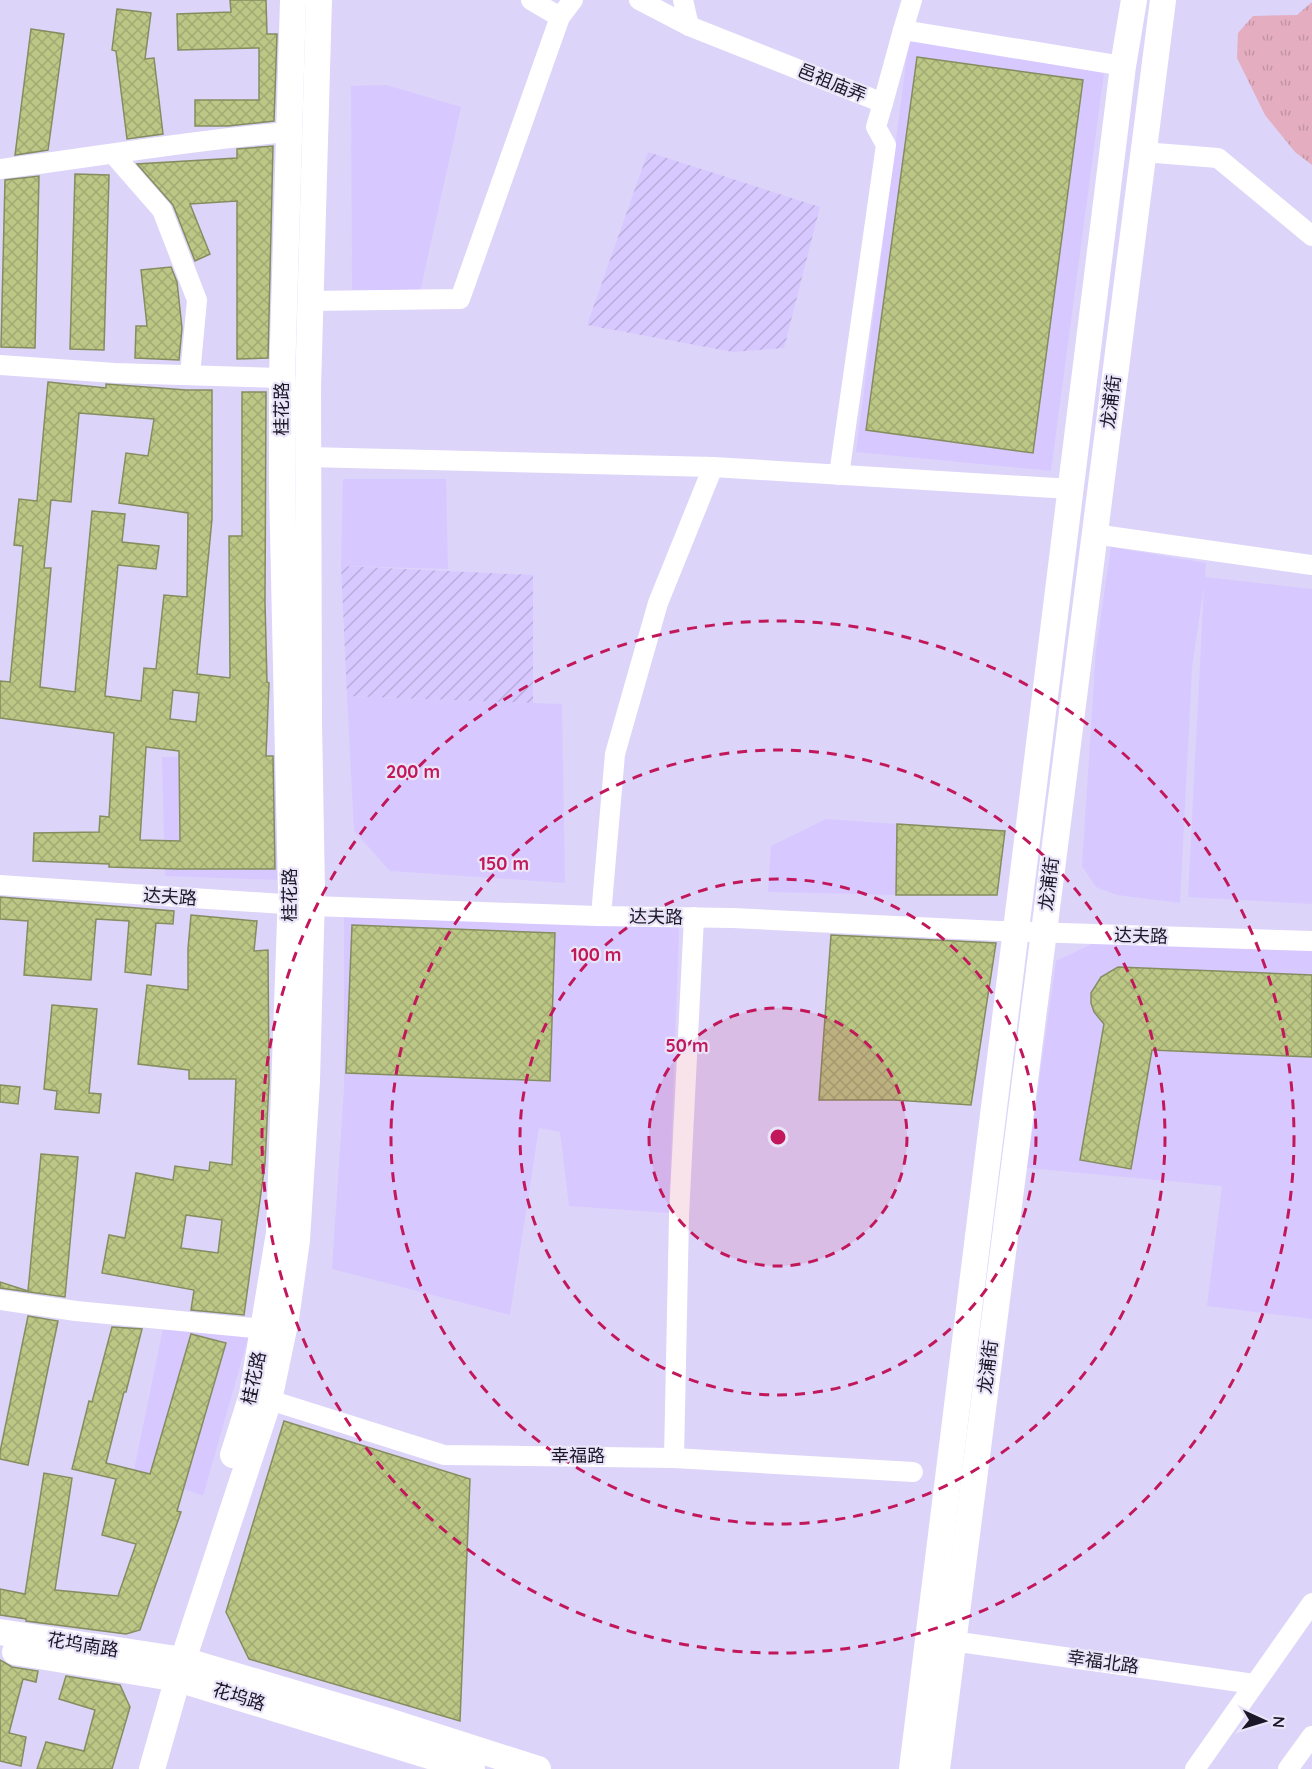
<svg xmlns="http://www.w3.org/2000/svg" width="1312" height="1769" viewBox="0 0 1312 1769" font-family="Quicksand,'Noto Sans SC',sans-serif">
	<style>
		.built { fill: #d7c9ff }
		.industrial { fill: url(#industrial-furrows) }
		.grass { fill: url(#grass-tufts) }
		.building { fill: url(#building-cross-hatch); stroke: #858d60; stroke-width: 1.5; fill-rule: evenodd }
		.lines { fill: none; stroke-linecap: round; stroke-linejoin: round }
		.minor { stroke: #fff; stroke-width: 20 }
		.major { stroke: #fff; stroke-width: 26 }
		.ring { fill: none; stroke: #c2185b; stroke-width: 3; stroke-dasharray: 10 8 }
		.labels { text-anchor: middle; stroke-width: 4.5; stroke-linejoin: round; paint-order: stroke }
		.street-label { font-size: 18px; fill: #1c1728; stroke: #e9e4f7 }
		.centre { fill: #c2185b; stroke: #e9e4f7; stroke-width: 3 }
		.ring-label { font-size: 18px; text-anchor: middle; font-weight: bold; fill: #c2185b; stroke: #e9e4f7; stroke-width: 4.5; stroke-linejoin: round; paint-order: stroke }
	</style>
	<defs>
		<pattern id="industrial-furrows" width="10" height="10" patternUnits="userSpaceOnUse" patternTransform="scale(1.5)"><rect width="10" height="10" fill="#d7c9ff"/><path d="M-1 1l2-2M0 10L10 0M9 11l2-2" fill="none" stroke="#b8acdb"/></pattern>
		<pattern id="grass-tufts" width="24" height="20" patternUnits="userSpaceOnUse" patternTransform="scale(1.5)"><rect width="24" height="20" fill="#e4adc0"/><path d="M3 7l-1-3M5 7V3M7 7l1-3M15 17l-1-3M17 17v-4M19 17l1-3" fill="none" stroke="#c394a5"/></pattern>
		<pattern id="building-cross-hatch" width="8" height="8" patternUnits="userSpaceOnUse" patternTransform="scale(1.5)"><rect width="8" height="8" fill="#bcc785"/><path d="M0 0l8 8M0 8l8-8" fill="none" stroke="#a1aa73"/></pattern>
	</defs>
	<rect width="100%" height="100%" fill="#ddd4f9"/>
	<g class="built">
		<polygon points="909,39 1104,73 1051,471 856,452"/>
		<polygon points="387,85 461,107 420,292 352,290 351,86"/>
		<polygon points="343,479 446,479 448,569 341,566"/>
		<polygon points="1111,547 1206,563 1205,577 1312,589 1312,904 1188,897 1204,585 1192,668 1180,903 1117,895 1096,887 1082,866 1096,650"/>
		<polygon points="347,696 562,704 565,883 390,871 354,831"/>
		<polygon points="276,756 280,880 165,876 162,757"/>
		<polygon points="826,819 898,824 896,895 768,892 771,846"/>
		<polygon points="344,917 679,928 669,1213 569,1206 560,1132 539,1128 510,1315 332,1269 344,1088"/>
		<polygon points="1094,943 1312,951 1312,1319 1207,1306 1222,1186 1027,1168 1056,961"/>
		<polygon points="165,1319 249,1335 203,1496 134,1470"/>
	</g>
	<g class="industrial">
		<polygon points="648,152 820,207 784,348 733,352 587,325"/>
		<polygon points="341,566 533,575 533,703 347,696"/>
	</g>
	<polygon class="grass" points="1312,2 1312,165 1295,152 1265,115 1237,58 1238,33 1253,16 1297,15"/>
	<g class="building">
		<polygon points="230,0 266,0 267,34 277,34 274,121 228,126 195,126 195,100 259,100 259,48 178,50 177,14 231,12"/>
		<polygon points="117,9 151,13 145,59 154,58 163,134 127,139 116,51 112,50"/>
		<polygon points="31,29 64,34 48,150 15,155"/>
		<polygon points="917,57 1083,80 1033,453 866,430"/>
		<polygon points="273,146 268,358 237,359 237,201 190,204 210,254 195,261 173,205 137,164 237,158 237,149"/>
		<polygon points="75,174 109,175 104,350 70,349"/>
		<polygon points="39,176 35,348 1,347 5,180"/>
		<polygon points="171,267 177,282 182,328 179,360 135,358 136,326 147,326 141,270"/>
		<path d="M48 382 106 388V384L186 390H212V519L197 674 230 678 229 536H242V392H266L265 602 267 682 269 683 266 756H273L275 869H177L109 867V864L33 861 34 833 99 832 100 816 109 817 114 733 0 718V681L10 682 23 546 14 545 19 499 37 501ZM79 413 154 419 148 456 126 453 119 503 188 513 187 597 164 595 156 669 144 668 141 701 105 696 118 565 156 569 159 546 122 542 125 514 92 511 75 692 40 687 51 568H44L51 500 71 502ZM173 690 199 693 196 722 170 719ZM146 747 179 751 180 841 140 840Z"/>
		<polygon points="897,824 1005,831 997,895 896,895"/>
		<polygon points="0,897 174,911 173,924 156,923 151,975 125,972 129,921 96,919 91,980 24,975 28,921 0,919"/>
		<path d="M191 915 257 921 254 951 268 950 269 1082 265 1164 244 1315 191 1310 194 1290 102 1273 109 1235 125 1238 136 1173 173 1180 175 1166 209 1171 210 1162 232 1165 236 1079H189V1070L138 1064 147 985 188 990V949ZM186 1215 222 1220 218 1253 181 1248Z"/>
		<polygon points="352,925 555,933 550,1081 346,1073"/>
		<polygon points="831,935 996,943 971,1105 894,1100 819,1100"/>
		<polygon points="1118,967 1312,975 1312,1057 1152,1050 1131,1169 1080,1160 1104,1024 1094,1012 1091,1003 1091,993 1101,977"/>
		<polygon points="52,1005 97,1009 89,1093 101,1094 99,1113 55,1109 57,1091 44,1089"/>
		<polygon points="0,1085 20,1087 18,1104 0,1102"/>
		<polygon points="41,1154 78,1157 65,1297 0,1288 0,1282 28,1291"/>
		<polygon points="28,1316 58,1321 28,1465 0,1459 0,1452"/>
		<polygon points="112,1327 142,1329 126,1392 124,1392 106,1463 150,1474 191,1334 226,1343 177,1511 181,1512 140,1630 126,1634 26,1621 26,1619 0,1615 0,1589 25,1594 44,1473 72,1478 55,1590 118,1596 136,1544 102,1535 116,1479 72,1469 89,1401 92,1402"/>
		<polygon points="284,1421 470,1479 460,1721 249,1659 226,1612"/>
		<polygon points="0,1660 12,1667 38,1671 36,1682 23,1679 9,1733 26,1737 21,1766 0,1761"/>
		<polygon points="66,1676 120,1685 130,1707 112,1769 37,1769 46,1742 84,1751 95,1710 59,1699"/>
	</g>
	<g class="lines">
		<g class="minor">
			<polyline points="531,0 560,17 573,0"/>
			<polyline points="639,0 689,26 883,103 903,30 1123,66"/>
			<polyline points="683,0 689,26"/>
			<polyline points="903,30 912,0"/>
			<polyline points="1143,152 1218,158 1312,236"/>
			<polyline points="114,155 162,210 197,300 190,375"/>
			<path d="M0 169C96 157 192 140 289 132"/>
			<polyline points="309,301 460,299 560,17"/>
			<polyline points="0,365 115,373 282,378"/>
			<polyline points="308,457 713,467 1071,489"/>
			<polyline points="839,475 886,145 876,127 883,103"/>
			<polyline points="1094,534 1312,565"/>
			<polyline points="0,885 312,906 597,916 733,918 999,931 1312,941"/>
			<polyline points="602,904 615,754 658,603 713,467"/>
			<polyline points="0,1300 76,1311 263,1329"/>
			<polyline points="257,1396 444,1455 674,1458 913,1472"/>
			<polyline points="674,1458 679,1216 694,917"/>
			<polyline points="952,1641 1254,1684"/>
			<polyline points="1195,1769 1312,1603"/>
			<polyline points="1288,1769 1312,1736"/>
		</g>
		<g class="major">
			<polyline points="233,1455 252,1395 279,1233 291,892 282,486 282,378 293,0"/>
			<polyline points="0,1632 183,1660 388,1721 538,1769"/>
			<polyline points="15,1652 178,1679 472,1769"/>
			<polyline points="152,1769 183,1660 269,1400 286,1319 297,1240 307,1081 312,893 309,721 308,388 319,0"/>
			<polyline points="912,1769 1123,66 1134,0"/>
			<polyline points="937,1769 1163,0"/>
		</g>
	</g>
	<circle cx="778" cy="1137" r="129" fill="#c2185b" fill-opacity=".12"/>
	<g class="ring">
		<circle cx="778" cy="1137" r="129"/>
		<circle cx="778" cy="1137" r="258"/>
		<circle cx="778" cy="1137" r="387"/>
		<circle cx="778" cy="1137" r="516"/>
	</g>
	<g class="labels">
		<g class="street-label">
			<text transform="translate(832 83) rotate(22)" y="6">邑祖庙弄</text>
			<text transform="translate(1111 402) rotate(-83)" y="6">龙浦街</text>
			<text transform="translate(282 409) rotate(-90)" y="6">桂花路</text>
			<text transform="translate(1049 884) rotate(-83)" y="6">龙浦街</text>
			<text transform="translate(290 895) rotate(-90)" y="6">桂花路</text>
			<text transform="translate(170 897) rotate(4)" y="6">达夫路</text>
			<text transform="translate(656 917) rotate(1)" y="6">达夫路</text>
			<text transform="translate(1141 936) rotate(2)" y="6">达夫路</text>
			<text transform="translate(988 1367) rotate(-83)" y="6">龙浦街</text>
			<text transform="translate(254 1378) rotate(-78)" y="6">桂花路</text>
			<text x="578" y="1462">幸福路</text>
			<text transform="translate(83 1645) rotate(9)" y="6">花坞南路</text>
			<text transform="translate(1103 1662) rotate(8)" y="6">幸福北路</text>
			<text transform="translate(239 1697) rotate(17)" y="6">花坞路</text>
		</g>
	</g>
	<circle cx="778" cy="1137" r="9" class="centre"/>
	<g class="ring-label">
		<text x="413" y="778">200 m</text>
		<text x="504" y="870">150 m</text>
		<text x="596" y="961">100 m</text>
		<text x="687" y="1052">50 m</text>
	</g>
	<g transform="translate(1264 1721) rotate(94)" stroke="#e9e4f7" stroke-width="4.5" paint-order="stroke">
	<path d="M0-4.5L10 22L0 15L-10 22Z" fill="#1c1728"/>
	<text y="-9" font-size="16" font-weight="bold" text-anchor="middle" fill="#1c1728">N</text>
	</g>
</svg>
